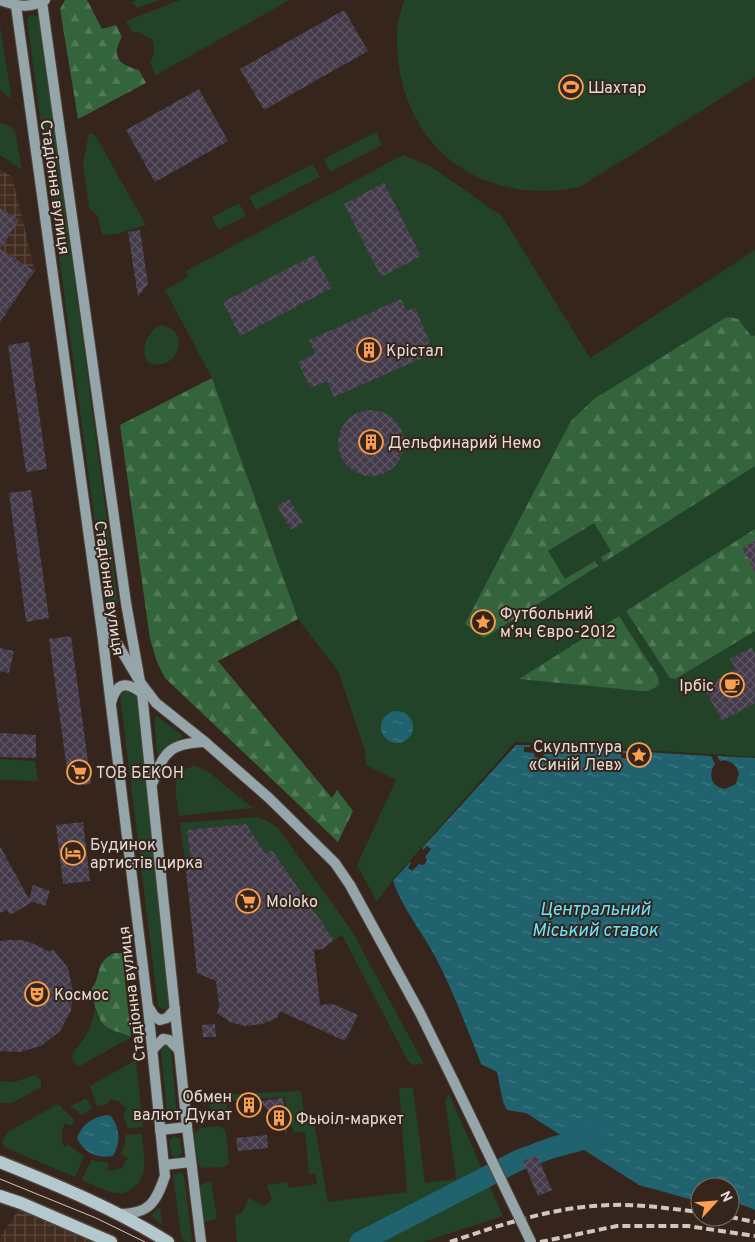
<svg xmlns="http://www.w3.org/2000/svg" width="755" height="1242" viewBox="0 0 755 1242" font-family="Overpass,sans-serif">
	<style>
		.industrial { fill: url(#industrial-grid) }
		.green { fill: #224327 }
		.forest { fill: url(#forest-firs) }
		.water { fill: url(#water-ripples) }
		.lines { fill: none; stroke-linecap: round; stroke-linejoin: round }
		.river { stroke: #21626f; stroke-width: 21 }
		.building { fill: url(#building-cross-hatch) }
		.secondary-casing { stroke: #51423a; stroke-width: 12 }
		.primary-casing { stroke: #51423a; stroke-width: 15 }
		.secondary { stroke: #95a6aa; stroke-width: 10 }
		.primary { stroke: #b3c9ce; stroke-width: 12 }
		.tram { stroke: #d1c6c0; stroke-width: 1 }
		.rail { stroke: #d1c6c0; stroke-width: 4; stroke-dasharray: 8 4; stroke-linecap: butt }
		.secondary-bridge-casing { stroke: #51423a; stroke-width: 12; stroke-linecap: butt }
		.secondary-bridge { stroke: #95a6aa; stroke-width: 10 }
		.labels { text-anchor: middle; stroke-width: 4; stroke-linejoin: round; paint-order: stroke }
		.poi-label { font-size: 16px; fill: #e6dcd6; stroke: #35251c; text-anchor: start }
		.street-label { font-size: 16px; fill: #e6dcd6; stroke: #35251c }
		.water-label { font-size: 18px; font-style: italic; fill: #69e5fd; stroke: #35251c }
	</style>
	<defs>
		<pattern id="industrial-grid" width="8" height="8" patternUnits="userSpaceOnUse" patternTransform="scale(1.25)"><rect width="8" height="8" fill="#412c1f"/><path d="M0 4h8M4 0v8" fill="none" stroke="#5c4a3f"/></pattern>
		<pattern id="forest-firs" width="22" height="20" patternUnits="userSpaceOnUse" patternTransform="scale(1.25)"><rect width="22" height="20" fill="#34643b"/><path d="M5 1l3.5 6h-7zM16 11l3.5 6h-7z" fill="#517a57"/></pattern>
		<pattern id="water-ripples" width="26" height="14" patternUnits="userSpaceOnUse" patternTransform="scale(1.25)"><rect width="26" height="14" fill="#21626f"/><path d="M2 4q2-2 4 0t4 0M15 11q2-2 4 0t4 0" fill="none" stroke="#417883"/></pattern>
		<pattern id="building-cross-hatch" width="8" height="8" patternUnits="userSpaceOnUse" patternTransform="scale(1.25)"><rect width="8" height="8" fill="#433a4a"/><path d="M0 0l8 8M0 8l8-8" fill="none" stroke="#5e5663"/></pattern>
	</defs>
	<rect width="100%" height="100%" fill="#35251c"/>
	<g class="industrial">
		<polygon points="0,169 12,177 35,271 0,323"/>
		<polygon points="19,1209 94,1242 0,1242 0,1237"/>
	</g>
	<g class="green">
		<polygon points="136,0 160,0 138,8 131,3"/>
		<path d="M180 0H287L288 1 156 75 150 63C155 54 155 49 152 39L138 32H132L126 21Z"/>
		<path d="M404 0H755V77C714 103 673 128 633 154 621 161 609 168 597 176 592 179 587 184 581 186 565 192 530 192 513 188 437 174 395 109 397 33 397 22 401 11 404 0Z"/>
		<polygon points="33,15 39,17 40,21 118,602 116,606 111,608 108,607 106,603 27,20 30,16"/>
		<polygon points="0,26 11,96 9,98 0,90"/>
		<polygon points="0,122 12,127 16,135 22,170 0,155"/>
		<polygon points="376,132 382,145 330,172 324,159"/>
		<polygon points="89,133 95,135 146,225 117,234 102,235 98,216 89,208 83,163"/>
		<polygon points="403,155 430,166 502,216 590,358 755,250 755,757 515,742 392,881 377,902 357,865 396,780 366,765 365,750 338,671 298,619 212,378 165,290 188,277 186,271"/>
		<polygon points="313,164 320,177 256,210 249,197"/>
		<polygon points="239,203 246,216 218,230 212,217"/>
		<path d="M161 325C194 330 176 376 147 362 140 347 147 332 161 325Z"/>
		<polygon points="130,690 137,697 169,1005 165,1010 160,1008 158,1005 120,696 124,691"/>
		<polygon points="157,716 181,734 183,737 169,745 159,754 157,753 154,719"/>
		<polygon points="0,759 35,761 38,781 0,780"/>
		<path d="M195 766 207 771 253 808 179 816C177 794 167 771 195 766Z"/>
		<polygon points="256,817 266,820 278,828 352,931 424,1064 413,1065 407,1059 342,935 334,940 272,850 266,854 246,824 187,830 191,862 185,862 180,823"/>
		<path d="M95 1009 98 1019 118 1032 131 1037 82 1065 78 1066 72 1059C72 1050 79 1046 84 1039 90 1030 93 1019 95 1009Z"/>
		<polygon points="166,1045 170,1047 171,1051 177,1114 176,1118 172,1119 167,1115 161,1050"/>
		<polygon points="136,1060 143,1127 128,1128 123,1114 127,1110 120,1102 111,1099 107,1104 97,1106 90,1086"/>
		<polygon points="35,1075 41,1080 41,1087 12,1103 0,1103 0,1081 14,1082"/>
		<polygon points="399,1088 413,1088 425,1183 456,1179 445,1100 449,1094 503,1216 423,1242 237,1242 235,1216 237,1214 242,1213 249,1198 264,1206 272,1200 267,1185 287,1182 289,1188 317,1184 315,1173 309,1174 305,1132 294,1133 292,1126 288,1126 285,1097 227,1101 227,1111 225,1115 211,1118 208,1095 301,1091 305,1121 314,1122 328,1202 407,1192"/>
		<polygon points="86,1098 92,1108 81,1115 71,1106"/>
		<path d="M58 1104 75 1120 71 1126 65 1123C61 1131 61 1139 64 1147L69 1145 84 1157 75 1177 4 1147C1 1141 3 1138 8 1132Z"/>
		<polygon points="218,1126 223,1128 226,1133 229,1164 223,1167 202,1168 198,1163 194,1134 200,1128"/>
		<path d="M142 1134C143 1154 151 1179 130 1190 125 1193 120 1194 115 1193 104 1191 92 1184 82 1180L91 1160 108 1163V1171L122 1168 128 1158 121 1154 125 1144V1135Z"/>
		<polygon points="174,1136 180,1139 182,1154 177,1157 173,1156 171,1154 169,1140"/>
		<polygon points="180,1172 184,1176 192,1238 190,1242 183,1241 181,1235 173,1175"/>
		<polygon points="211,1181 217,1218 206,1222 204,1220 200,1186 206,1182"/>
		<polygon points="160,1207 162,1225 150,1216"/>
	</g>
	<g class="forest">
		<path d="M65 0H87L102 29 116 25 122 37C110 57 120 65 139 70L146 83 78 119 60 9Z"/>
		<polygon points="730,317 738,319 752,337 755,335 755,466 604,562 601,557 611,551 594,523 548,551 565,579 595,561 598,566 484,638 465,624 571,421 594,399 725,318"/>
		<polygon points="212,378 298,619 218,661 332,798 337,790 353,811 338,842 165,678 157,662 150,639 120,425"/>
		<polygon points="755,529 755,631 682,675 676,679 670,678 626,611"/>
		<polygon points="619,616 658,677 659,684 656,687 648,691 641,691 519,679"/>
		<path d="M114 953H122L131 1037C112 1028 103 1032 96 1010 93 1002 96 999 91 990 103 974 93 964 114 953Z"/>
	</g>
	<g class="water">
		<circle cx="397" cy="727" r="16"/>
		<path d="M516 745H530V747H524V752L534 753 535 757 538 758 542 757 544 754H553L554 749 548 748V746L627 751V753H621V758L631 759 632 762 635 764 639 763 640 760H650L651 754H645V752L711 756 715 764C707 775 712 787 725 789L736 784 739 773C736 764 729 759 720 761L717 756 755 758V1210L738 1203H730V1187H700V1202L639 1185 526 1113 507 1110 503 1102 497 1072 481 1064C468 1030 454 994 438 962 424 934 403 910 393 881L410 862 411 863 408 868 412 871 419 864 422 865 425 864 427 860 425 857 431 849 427 846 423 850 422 848Z"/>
		<path d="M107 1115 111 1116C120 1128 121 1143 113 1156 97 1159 84 1153 77 1138 82 1124 93 1117 107 1115Z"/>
	</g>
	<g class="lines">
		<polyline class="river" points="360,1242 519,1160 551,1148 588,1138 597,1131"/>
	</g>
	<g class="building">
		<polygon points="344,10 368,51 264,110 240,69"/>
		<polygon points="199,89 228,141 155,182 126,130"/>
		<polygon points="384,183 421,256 381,277 344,204"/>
		<polygon points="0,208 19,220 0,249 34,271 0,321"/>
		<polygon points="140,230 148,284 138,297 128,232"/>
		<polygon points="314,255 332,288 240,336 223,302"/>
		<polygon points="401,299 407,311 415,307 430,343 422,346 427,356 334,397 327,381 310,388 298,362 315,354 309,340"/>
		<polygon points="29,342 47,469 26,472 8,345"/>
		<circle cx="371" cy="443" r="33"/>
		<polygon points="31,490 49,618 26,622 9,493"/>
		<polygon points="289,499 303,523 291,530 277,506"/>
		<polygon points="755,541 755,572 742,548"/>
		<polygon points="71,636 91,784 82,785 81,781 68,777 49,639"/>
		<polygon points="752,647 755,653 755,703 722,721 704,688 736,669 730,659"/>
		<polygon points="0,648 14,651 9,673 0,671"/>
		<polygon points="0,733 36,735 36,758 0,757"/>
		<polygon points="83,822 90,881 63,884 56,825"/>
		<polygon points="246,824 266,854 272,850 334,940 323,949 314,950 320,1005 333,1004 358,1015 345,1041 280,1011 277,1018 262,1024 244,1026 230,1022 217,1013 219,1006 216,981 197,973 185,862 191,862 187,830"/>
		<polygon points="0,846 29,899 33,885 50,891 45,906 30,901 31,903 10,915 7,910 0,913"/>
		<polygon points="10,940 21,940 32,943 50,952 53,949 68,968 73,991 71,1011 60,1031 41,1046 19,1052 0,1051 0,941"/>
		<polygon points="215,1024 216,1037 203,1037 202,1025"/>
		<polygon points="283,1098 287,1134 260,1101"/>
		<polygon points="254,1099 255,1110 245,1111 244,1100"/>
		<polygon points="267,1135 268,1148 238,1151 236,1138"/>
		<polygon points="537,1155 552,1190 538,1196 523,1161"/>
	</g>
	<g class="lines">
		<g class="secondary-casing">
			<g id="secondary">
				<path d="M0 0C16 6 29 9 45 0"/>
				<polyline points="42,2 126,603 142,693 187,1127 201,1242"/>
				<path d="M16 6 102 632 148 1008 165 1176C156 1202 150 1214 119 1214"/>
				<polyline points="102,618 140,682 156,703 205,742 269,798 335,863 350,885 420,1013 454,1082"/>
				<path d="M111 703C117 680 128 682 143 694"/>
				<path d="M153 782C163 751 172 743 205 742"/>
				<polyline points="149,1008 154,1016 160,1020 167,1018 175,1009"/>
				<polyline points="153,1049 163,1039 169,1040 179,1050"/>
				<polyline points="160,1130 187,1127"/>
				<polyline points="164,1165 191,1162"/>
			</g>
		</g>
		<g class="primary-casing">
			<g id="primary">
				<path d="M0 1162C57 1185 115 1209 168 1242"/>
				<polyline points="0,1196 21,1203 111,1242"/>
			</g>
		</g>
		<use href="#secondary" class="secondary"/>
		<use href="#primary" class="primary"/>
		<polyline class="tram" points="0,1179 96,1218 145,1242"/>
		<g class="rail">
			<polyline points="730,1217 755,1222"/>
			<path d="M450 1242C503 1224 556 1206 613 1205 642 1204 671 1209 700 1212"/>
			<polyline points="540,1242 617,1226 688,1226 755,1236"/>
		</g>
		<g class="secondary-bridge-casing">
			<polyline id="secondary-bridge" points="454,1082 531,1242"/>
		</g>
		<use href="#secondary-bridge" class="secondary-bridge"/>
	</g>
	<defs>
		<g id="stadium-ring" transform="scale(1.25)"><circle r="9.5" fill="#35251c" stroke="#fa9f4f" stroke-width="1.5"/><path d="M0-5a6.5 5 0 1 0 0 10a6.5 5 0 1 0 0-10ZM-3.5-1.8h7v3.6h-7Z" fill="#fa9f4f"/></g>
		<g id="building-ring" transform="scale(1.25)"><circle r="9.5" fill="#35251c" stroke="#fa9f4f" stroke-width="1.5"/><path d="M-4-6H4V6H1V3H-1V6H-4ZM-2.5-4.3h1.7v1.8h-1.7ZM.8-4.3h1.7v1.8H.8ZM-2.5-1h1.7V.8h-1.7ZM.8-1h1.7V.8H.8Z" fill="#fa9f4f"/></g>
		<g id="sight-ring" transform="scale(1.25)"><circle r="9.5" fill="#35251c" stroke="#fa9f4f" stroke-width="1.5"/><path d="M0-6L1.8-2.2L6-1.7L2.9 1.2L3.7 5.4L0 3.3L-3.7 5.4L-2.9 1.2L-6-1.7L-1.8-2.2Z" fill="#fa9f4f"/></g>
		<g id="cafe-ring" transform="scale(1.25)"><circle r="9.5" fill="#35251c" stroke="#fa9f4f" stroke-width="1.5"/><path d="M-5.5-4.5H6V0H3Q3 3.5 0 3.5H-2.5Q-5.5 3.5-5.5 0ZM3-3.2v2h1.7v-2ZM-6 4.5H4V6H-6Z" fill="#fa9f4f"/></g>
		<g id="supermarket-ring" transform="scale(1.25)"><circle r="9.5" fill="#35251c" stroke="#fa9f4f" stroke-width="1.5"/><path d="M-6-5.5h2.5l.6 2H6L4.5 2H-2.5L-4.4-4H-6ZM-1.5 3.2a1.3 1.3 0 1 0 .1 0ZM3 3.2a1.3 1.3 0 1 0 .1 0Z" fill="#fa9f4f"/></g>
		<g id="hotel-ring" transform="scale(1.25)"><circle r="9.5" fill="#35251c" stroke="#fa9f4f" stroke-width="1.5"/><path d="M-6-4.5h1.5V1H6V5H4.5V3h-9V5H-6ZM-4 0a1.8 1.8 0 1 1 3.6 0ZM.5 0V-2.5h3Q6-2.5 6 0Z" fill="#fa9f4f"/></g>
		<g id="theatre-ring" transform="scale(1.25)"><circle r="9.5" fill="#35251c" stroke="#fa9f4f" stroke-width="1.5"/><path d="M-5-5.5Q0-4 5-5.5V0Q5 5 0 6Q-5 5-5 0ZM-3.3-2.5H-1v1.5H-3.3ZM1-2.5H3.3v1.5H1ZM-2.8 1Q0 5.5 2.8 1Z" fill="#fa9f4f"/></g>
	</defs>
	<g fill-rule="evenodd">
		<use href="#stadium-ring" x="571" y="87"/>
		<use href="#building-ring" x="369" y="350"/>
		<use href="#building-ring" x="371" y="442"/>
		<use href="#sight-ring" x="483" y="622"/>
		<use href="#cafe-ring" x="732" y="685"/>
		<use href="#sight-ring" x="639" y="755"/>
		<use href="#supermarket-ring" x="79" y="772"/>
		<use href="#hotel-ring" x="73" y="853"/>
		<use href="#supermarket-ring" x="248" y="901"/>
		<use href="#theatre-ring" x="37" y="994"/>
		<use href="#building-ring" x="249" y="1105"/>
		<use href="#building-ring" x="279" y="1118"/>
	</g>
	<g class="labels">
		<g class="poi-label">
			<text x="588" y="93">Шахтар</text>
			<text x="386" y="356">Крістал</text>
			<text x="388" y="448">Дельфинарий Немо</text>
			<text x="500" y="619">Футбольний<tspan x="500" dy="18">мʼяч Євро-2012</tspan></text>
			<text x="714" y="691" text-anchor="end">Ірбіс</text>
			<text x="622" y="752" text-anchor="end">Скульптура<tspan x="622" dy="18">«Синій Лев»</tspan></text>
			<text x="96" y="778">ТОВ БЕКОН</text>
			<text x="90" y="850">Будинок<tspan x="90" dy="18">артистів цирка</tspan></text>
			<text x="266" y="907">Moloko</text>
			<text x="54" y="1000">Космос</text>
			<text x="232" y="1102" text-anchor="end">Обмен<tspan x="232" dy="18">валют Дукат</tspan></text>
			<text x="296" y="1124">Фьюіл-маркет</text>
		</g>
		<g class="street-label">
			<text transform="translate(56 187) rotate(82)" y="6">Стадіонна вулиця</text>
			<text transform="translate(110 588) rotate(82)" y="6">Стадіонна вулиця</text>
			<text transform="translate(131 994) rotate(-97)" y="6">Стадіонна вулиця</text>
		</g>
		<g class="water-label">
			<text x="595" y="915">Центральний<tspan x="595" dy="21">Міський ставок</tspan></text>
		</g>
	</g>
	<g transform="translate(715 1202) rotate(64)"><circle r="24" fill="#35251c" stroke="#7c6e66"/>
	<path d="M0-4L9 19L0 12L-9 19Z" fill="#fa9f4f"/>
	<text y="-8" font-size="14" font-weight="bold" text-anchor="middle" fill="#e6dcd6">N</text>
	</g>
</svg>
